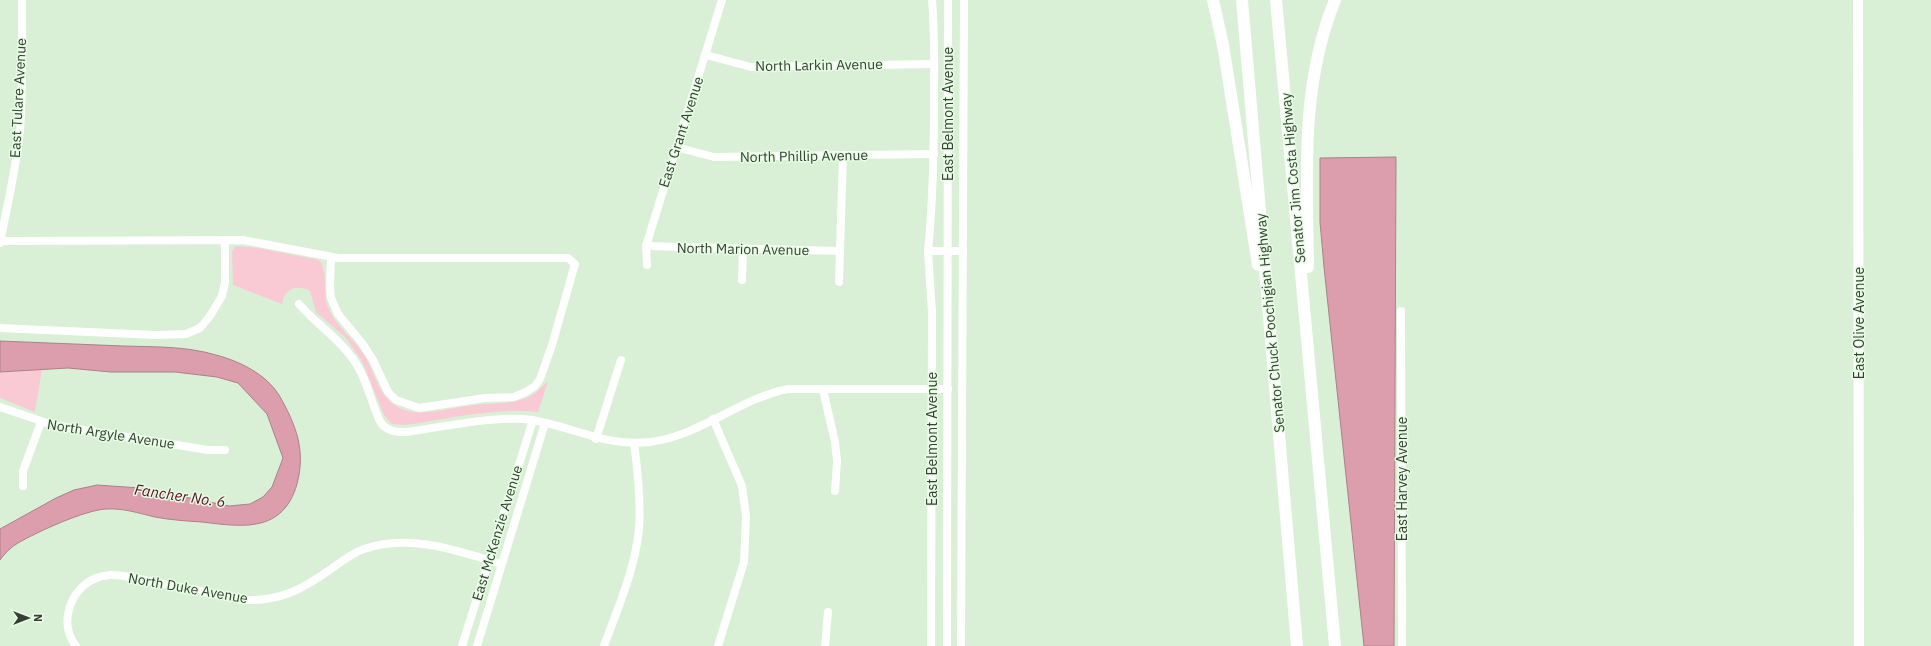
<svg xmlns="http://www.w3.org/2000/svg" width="1931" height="646" viewBox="0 0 1931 646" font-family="'IBM Plex Sans',sans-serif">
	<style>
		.green { fill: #facad4 }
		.water { fill: #dc9eac; stroke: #aa8288 }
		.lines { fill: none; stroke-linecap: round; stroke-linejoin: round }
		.minor { stroke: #fff; stroke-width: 8 }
		.major { stroke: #fff; stroke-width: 10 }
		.highway { stroke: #fff; stroke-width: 12 }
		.labels { text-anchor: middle; stroke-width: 3; stroke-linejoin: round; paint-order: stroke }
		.street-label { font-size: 14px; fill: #363f35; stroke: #e6fde3 }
		.water-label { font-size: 15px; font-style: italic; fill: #580f2a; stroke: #e6fde3 }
	</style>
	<rect width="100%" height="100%" fill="#d9efd6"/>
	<g class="green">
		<path d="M236 246 258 248 319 260C329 272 322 292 328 307 334 324 352 337 362 352 371 364 374 378 381 390 400 423 436 411 466 406 485 403 509 405 526 398 534 395 542 387 548 381L538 412C494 407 448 419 405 425L392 424 384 415 362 361 345 337 316 312 310 291C296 284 285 288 282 304L233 285 232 251Z"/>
		<polygon points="42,369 35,412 0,398 0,372"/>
	</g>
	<g class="water">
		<polygon points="1396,157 1394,646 1364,646 1324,267 1320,222 1320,158"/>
		<path d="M0 341C41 343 82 344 123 346 154 347 186 346 216 355 239 361 266 374 279 395 296 425 306 450 297 484 283 533 243 527 202 522 187 521 170 520 155 517 138 513 123 508 106 509 85 510 37 532 18 543 11 547 5 553 0 560V529L56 498 74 490 97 485 140 488 229 506 250 504 263 497 272 487 283 458 267 414 238 383 217 377 175 372H111L68 368 0 372Z"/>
	</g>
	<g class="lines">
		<g class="minor">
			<polyline points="706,55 751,67 934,64"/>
			<polyline points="676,147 714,157 934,154"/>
			<polyline points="0,241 243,240 338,258 568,258 575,264 552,345 540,379 535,386 526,392 514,397 485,398 419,408 396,400 388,392 373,360 362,343 338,314 331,298 330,286 331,258"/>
			<path d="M0 243C7 206 16 169 20 131 23 88 22 44 22 0"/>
			<polyline points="646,246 840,251"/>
			<path d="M928 251C933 201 934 152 934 101 934 67 935 34 932 0"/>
			<polyline points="647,265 646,246 722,0"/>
			<polyline points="742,280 743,249"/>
			<polyline points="839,282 843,155"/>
			<path d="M299 304C316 324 338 337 353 359 362 371 367 386 372 401 375 408 377 417 381 423 388 432 397 432 406 432 443 427 497 415 532 420 575 427 604 447 650 442 700 436 740 398 788 389H948"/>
			<polyline points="1401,311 1402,646"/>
			<polyline points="0,328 156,335 186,334 200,328 210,316 222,296 225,282 225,240"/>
			<polyline points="823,390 835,442 837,461 835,491"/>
			<polyline points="0,407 53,425 208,450 225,450"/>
			<polyline points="713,419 742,486 746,517 744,562 718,646"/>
			<polyline points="596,439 621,360"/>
			<polyline points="23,486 23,471 41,422"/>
			<path d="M76 646C58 623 70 589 96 578 105 574 114 575 124 576L244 600C281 601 301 590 331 569 341 562 352 553 364 549 410 533 458 551 501 564"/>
			<polyline points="462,646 533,420"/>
			<polyline points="477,646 545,423"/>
			<path d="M604 646C618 608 635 569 639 529 641 500 638 472 634 443"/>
			<polyline points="825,646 828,612"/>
			<polyline points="931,646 932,312 928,251 963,251"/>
			<polyline points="947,646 948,0"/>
			<polyline points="961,646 964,0"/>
		</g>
		<polyline class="major" points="1858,0 1859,646"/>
		<g class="highway">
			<polyline points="1213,0 1223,45 1258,265"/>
			<polyline points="1242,0 1297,646"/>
			<polyline points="1276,0 1335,646"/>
			<path d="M1308 267C1307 176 1300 86 1335 0"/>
		</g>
	</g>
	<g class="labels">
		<g class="street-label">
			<text transform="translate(819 65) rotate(-1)" y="5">North Larkin Avenue</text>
			<text transform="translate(18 98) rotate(-87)" y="5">East Tulare Avenue</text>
			<text transform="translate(948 114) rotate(-90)" y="5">East Belmont Avenue</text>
			<text transform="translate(681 132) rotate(-72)" y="5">East Grant Avenue</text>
			<text transform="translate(804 156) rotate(-1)" y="5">North Phillip Avenue</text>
			<text transform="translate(1293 178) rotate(-95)" y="5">Senator Jim Costa Highway</text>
			<text transform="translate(743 249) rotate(1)" y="5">North Marion Avenue</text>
			<text transform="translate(1270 323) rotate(-95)" y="5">Senator Chuck Poochigian Highway</text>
			<text transform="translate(1859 323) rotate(-90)" y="5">East Olive Avenue</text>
			<text transform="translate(111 434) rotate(9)" y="5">North Argyle Avenue</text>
			<text transform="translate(932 439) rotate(-90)" y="5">East Belmont Avenue</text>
			<text transform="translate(1402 479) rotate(-90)" y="5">East Harvey Avenue</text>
			<text transform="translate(497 533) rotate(-73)" y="5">East McKenzie Avenue</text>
			<text transform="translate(188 588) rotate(10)" y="5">North Duke Avenue</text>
		</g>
		<g class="water-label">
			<text transform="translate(180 496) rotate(8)" y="5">Fancher No. 6</text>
		</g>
	</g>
	<g transform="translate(28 618) rotate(90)" stroke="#e6fde3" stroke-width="3" paint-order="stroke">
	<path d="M0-3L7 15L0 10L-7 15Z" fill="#363f35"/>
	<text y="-6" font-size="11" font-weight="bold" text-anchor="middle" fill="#363f35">N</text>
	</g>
</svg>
